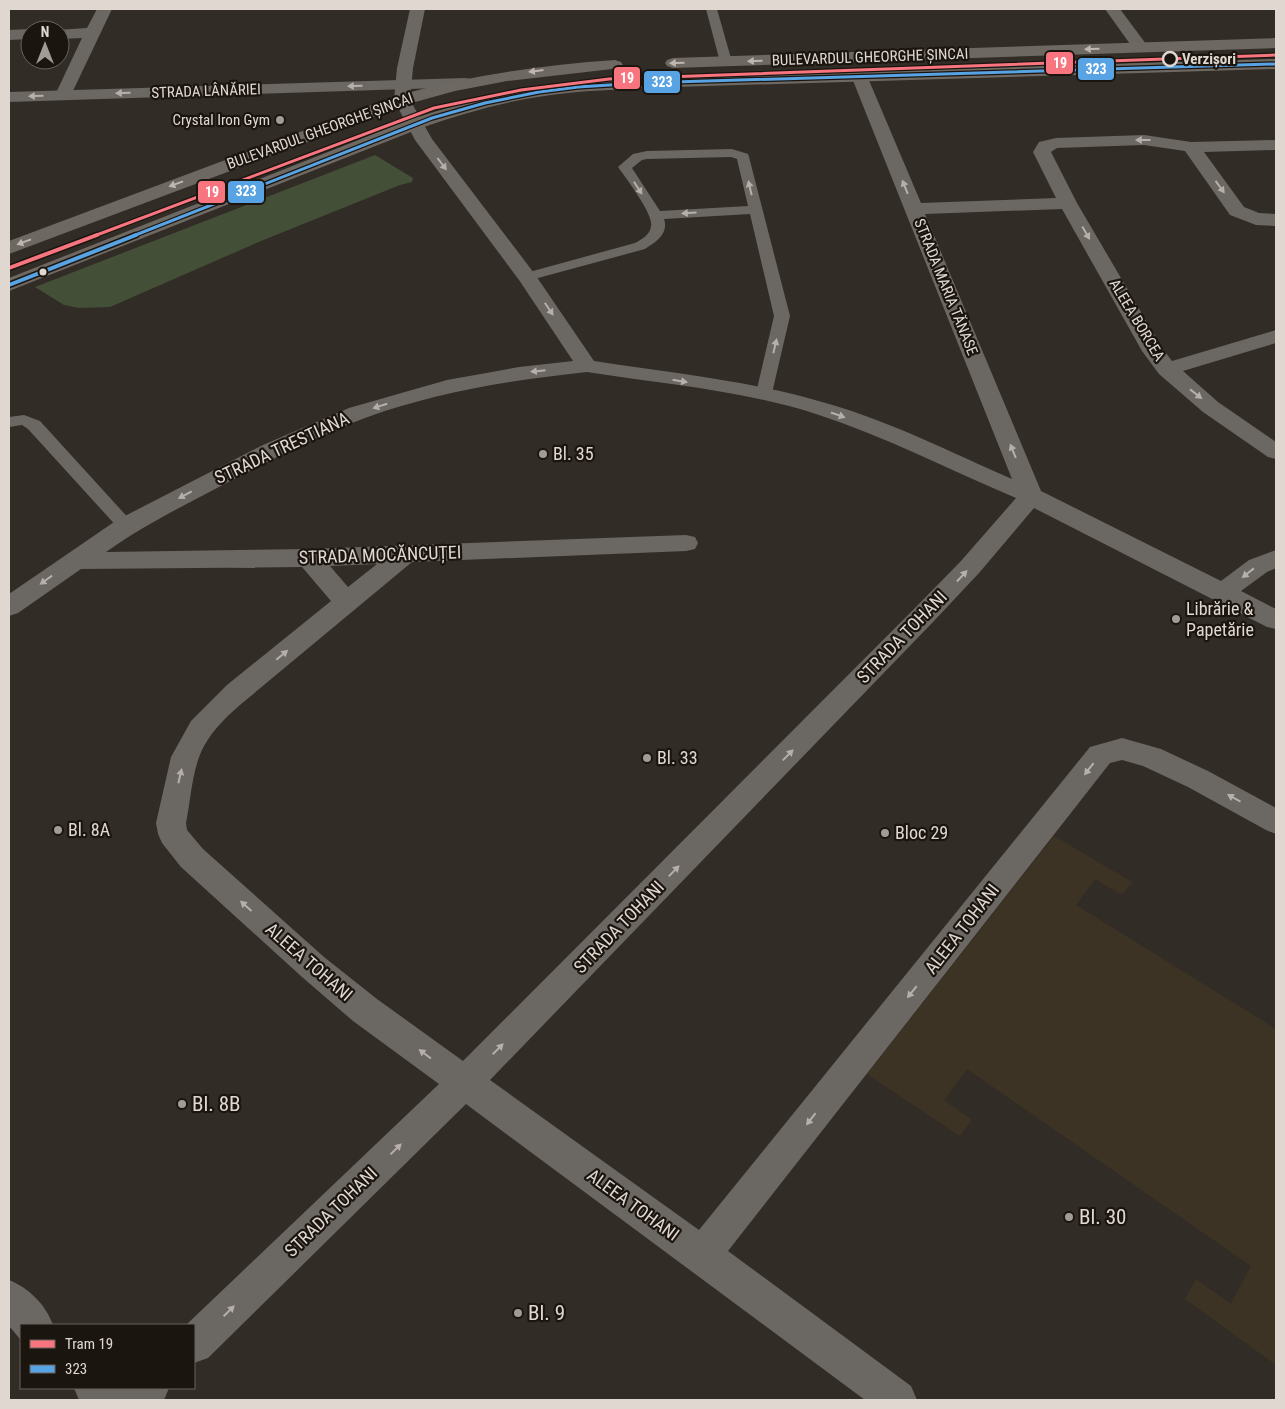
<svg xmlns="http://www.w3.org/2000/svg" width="1285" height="1409" viewBox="0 0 1285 1409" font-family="'Roboto Condensed',sans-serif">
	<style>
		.education { fill: #3d3325 }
		.green { fill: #434f37 }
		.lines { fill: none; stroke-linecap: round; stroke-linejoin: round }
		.service { fill: #6b6762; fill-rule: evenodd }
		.minor { fill: #6b6762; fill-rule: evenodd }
		.tertiary { fill: #6b6762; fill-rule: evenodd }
		.secondary { fill: #6e6862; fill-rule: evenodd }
		.bus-1-far1-casing { stroke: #1b1510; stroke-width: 5.5 }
		.bus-1-casing { stroke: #1b1510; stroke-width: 7 }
		.bus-1-far1 { stroke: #58a3e3; stroke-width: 3 }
		.bus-1 { stroke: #58a3e3; stroke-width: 4 }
		.tram-1-far1-casing { stroke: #1b1510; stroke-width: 5.5 }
		.tram-1-casing { stroke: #1b1510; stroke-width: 7 }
		.tram-1-far1 { stroke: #f8757f; stroke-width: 3 }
		.tram-1 { stroke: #f8757f; stroke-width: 4 }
		.oneway { fill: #beb6af }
		.oneway2 { fill: #b7b0aa }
		.stop-dot { fill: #1b1510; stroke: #e0d8d0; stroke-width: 2.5 }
		.poi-dot { fill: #a39c94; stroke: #1b1510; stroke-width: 2 }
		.bus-dot { fill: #e0d8d0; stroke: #1b1510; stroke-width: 2 }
		.labels { text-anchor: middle; stroke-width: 4.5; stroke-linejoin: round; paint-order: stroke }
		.far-street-label { font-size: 15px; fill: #e0d8d0; stroke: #1b1510 }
		.far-stop-label { font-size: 15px; font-weight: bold; fill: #e0d8d0; stroke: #1b1510; text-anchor: start }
		.far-poi-label { font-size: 15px; fill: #e0d8d0; stroke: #1b1510; text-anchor: end }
		.street-label { font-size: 18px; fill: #e0d8d0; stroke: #1b1510 }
		.poi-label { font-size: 18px; fill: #e0d8d0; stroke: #1b1510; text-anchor: start }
		.near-poi-label { font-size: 21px; fill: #e0d8d0; stroke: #1b1510; text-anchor: start }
		.line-badge { stroke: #1b1510; stroke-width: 2 }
		.badge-label { font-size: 14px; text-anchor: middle; font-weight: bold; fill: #fff }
	</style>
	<rect width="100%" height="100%" fill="#322c26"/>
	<polygon class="education" points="1054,836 1132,882 1122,895 1095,879 1076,905 1276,1029 1276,1365 1185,1299 1196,1279 1231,1304 1251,1266 967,1069 944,1100 972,1120 960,1136 867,1074"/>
	<polygon class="green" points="375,155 413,178 412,182 400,185 261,241 110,307 79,308 64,305 35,287"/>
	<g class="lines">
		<g class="service">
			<polygon points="706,9 717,9 732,62 730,64 722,64 720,62"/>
			<path d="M732 149 748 154 749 157 790 316 772 393 770 396H758L756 393 774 316 750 214 664 219C669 234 656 242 645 249L527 281 522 280 520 277 522 274 635 243C642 239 650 235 651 226 654 215 626 178 618 167L633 154 647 151ZM731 157 737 159 748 206 660 211 632 168 642 160 647 159Z"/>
			<polygon points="24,415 40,421 132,522 135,526 132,530 126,532 120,530 28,429 22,425 9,427 9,417"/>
		</g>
		<g class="minor">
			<polygon points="97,9 112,9 71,95 69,99 57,99 55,95 82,38 60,39 60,30 57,30 87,28"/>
			<path d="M410 9H425L413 68 410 100 432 139 534 273 594 361C673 373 753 381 829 404 892 422 952 453 1012 479L852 78 854 75H866L868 78 921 203 1056 198 1033 152 1039 142 1056 138 1144 135 1191 142 1276 140V150L1204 152 1244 207 1259 213 1276 214V226L1256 225 1230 215 1185 151 1144 145 1057 148 1051 152 1077 203 1162 348 1172 361 1276 330V343L1183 371 1218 402 1276 442V459L1268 457 1203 412 1159 374 1142 351 1062 209 925 214 1041 491 1221 581 1249 560 1276 550V568L1267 572 1241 591 1276 609V629L1267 627 1034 508 979 573 933 622 490 1080 699 1230 1090 747 1122 738 1161 749 1208 771 1276 808V834L1266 830 1188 787 1143 766 1122 760 1110 763 728 1251 911 1386 917 1400H865L466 1104 208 1358 194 1363V1325H186L439 1084 353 1021 302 977 181 867 162 843 158 834 156 823 171 757 191 721 227 685 331 601 302 567 81 569 18 613 9 616V594L117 520 263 445 349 408 447 380 519 367 573 361 519 280 415 140 394 100 397 68ZM587 372C663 384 742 390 816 414 884 436 950 470 1016 498L961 561 915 608 463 1061 377 999 324 957 203 849 187 830 186 823C191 799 192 768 204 746 214 728 230 713 246 700L412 562 686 551 695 549 698 543 695 537 686 535 309 549 106 552C141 527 179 508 217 488 265 463 314 437 365 418 436 392 512 380 587 372ZM377 564 348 587 330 566Z"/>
			<polygon points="1105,9 1120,9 1149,48 1147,51 1135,51"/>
			<polygon points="30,29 33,30 30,30 30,39 9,40 9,30"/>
			<path d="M9 1280C29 1288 46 1305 53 1325H21L20 1339 9 1326Z"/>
			<polygon points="74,1388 169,1388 164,1400 79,1400"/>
		</g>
		<polygon class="tertiary" points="465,78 471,79 473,83 471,87 9,102 9,92"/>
		<g class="secondary">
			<polygon points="1276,38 1276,48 673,68 667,66 665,63 667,60 673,58"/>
			<path d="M1276 59V69L641 88C617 90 592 90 568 93 517 98 469 111 421 128L9 291V278L409 120C451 106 494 94 538 87 572 81 607 80 641 78Z"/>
			<path d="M615 60 621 62 623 65 621 68 507 81 455 91 408 104 9 254V241L396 96C468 76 540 65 615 60Z"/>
		</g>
		<g class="bus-1-far1-casing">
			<polyline id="bus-1-far1" points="133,236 432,118 485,103 539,92 578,87 641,83 1276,64"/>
		</g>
		<g class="bus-1-casing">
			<polyline id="bus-1" points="9,285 136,235"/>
		</g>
		<use href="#bus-1-far1" class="bus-1-far1"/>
		<use href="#bus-1" class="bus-1"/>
		<g class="tram-1-far1-casing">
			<polyline id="tram-1-far1" points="94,236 434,108 521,90 609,79 1276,55"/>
		</g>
		<g class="tram-1-casing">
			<polyline id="tram-1" points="9,268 97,235"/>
		</g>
		<use href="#tram-1-far1" class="tram-1-far1"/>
		<use href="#tram-1" class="tram-1"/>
	</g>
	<defs><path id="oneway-solid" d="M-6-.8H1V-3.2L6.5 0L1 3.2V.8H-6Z" transform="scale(1.25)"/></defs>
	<g class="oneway">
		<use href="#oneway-solid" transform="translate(1092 49) rotate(178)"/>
		<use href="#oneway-solid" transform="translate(755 61) rotate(178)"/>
		<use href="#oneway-solid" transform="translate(677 63) rotate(178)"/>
		<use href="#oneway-solid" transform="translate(536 71) rotate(173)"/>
		<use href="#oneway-solid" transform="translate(176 184) rotate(160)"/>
		<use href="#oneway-solid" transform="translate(24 242) rotate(160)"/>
	</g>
	<g class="oneway2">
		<use href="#oneway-solid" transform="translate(355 86) rotate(178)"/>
		<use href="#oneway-solid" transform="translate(123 93) rotate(178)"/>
		<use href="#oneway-solid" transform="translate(36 96) rotate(178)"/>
		<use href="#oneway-solid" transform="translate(1143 140) rotate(-180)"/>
		<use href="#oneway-solid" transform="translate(442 164) rotate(53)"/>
		<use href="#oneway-solid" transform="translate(905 187) rotate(-112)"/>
		<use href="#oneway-solid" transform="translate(1220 187) rotate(54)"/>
		<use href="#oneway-solid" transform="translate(638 188) rotate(57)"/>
		<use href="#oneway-solid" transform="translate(750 188) rotate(-103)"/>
		<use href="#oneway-solid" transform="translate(689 213) rotate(177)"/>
		<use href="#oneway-solid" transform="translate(1086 233) rotate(60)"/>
		<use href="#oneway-solid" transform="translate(549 309) rotate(56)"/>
		<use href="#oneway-solid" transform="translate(775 346) rotate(-77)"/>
		<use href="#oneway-solid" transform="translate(538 371) rotate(174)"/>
		<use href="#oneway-solid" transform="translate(680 381) rotate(9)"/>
		<use href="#oneway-solid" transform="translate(1196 394) rotate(38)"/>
		<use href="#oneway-solid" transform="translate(380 406) rotate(163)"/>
		<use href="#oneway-solid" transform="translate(838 415) rotate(19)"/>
		<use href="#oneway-solid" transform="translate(1013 451) rotate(-112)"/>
		<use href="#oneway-solid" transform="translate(185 495) rotate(152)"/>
		<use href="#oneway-solid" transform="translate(1248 573) rotate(142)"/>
		<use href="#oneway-solid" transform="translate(962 576) rotate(-47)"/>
		<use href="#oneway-solid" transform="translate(46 580) rotate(144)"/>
		<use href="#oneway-solid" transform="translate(282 655) rotate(-40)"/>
		<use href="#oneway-solid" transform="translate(788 755) rotate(-46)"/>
		<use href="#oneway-solid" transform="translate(1089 769) rotate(128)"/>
		<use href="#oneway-solid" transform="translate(180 776) rotate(-77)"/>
		<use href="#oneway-solid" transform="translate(1234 798) rotate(-151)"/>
		<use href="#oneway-solid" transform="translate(674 871) rotate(-46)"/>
		<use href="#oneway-solid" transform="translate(246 906) rotate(-138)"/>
		<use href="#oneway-solid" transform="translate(912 992) rotate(129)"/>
		<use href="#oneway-solid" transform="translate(498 1049) rotate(-45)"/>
		<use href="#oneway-solid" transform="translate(425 1054) rotate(-143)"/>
		<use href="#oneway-solid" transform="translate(811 1119) rotate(128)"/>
		<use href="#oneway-solid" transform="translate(396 1149) rotate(-44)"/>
		<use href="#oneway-solid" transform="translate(229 1311) rotate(-44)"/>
	</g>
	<circle class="stop-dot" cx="1170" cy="59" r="7"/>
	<g class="poi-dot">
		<circle cx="280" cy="120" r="5"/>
		<circle cx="543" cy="454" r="5"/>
		<circle cx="1176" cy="619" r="5"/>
		<circle cx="647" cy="758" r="5"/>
		<circle cx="58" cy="830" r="5"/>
		<circle cx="885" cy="833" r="5"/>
		<circle cx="182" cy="1104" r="5"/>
		<circle cx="1069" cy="1217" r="5"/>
		<circle cx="518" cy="1313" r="5"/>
	</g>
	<circle class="bus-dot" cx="43" cy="272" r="4.5"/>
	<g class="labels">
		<g class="far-street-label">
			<text transform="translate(870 57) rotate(-2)" y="5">BULEVARDUL GHEORGHE ȘINCAI</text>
			<text transform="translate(206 91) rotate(-2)" y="5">STRADA LÂNĂRIEI</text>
			<text transform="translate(320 131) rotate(-20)" y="5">BULEVARDUL GHEORGHE ȘINCAI</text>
			<text transform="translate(946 287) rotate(68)" y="5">STRADA MARIA TĂNASE</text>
			<text transform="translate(1137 320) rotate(59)" y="5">ALEEA BORCEA</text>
		</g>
		<g class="far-stop-label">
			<text x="1182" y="64">Verzișori</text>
		</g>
		<g class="far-poi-label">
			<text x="270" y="125">Crystal Iron Gym</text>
		</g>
		<g class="street-label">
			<text transform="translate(282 448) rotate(-25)" y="6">STRADA TRESTIANA</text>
			<text transform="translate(380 555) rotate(-2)" y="6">STRADA MOCĂNCUȚEI</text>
			<text transform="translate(902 637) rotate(-46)" y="6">STRADA TOHANI</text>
			<text transform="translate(619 927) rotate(-46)" y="6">STRADA TOHANI</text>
			<text transform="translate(962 929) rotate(-52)" y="6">ALEEA TOHANI</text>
			<text transform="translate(309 962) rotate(41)" y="6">ALEEA TOHANI</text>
			<text transform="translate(633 1205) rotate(36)" y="6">ALEEA TOHANI</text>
			<text transform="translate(331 1212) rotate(-44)" y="6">STRADA TOHANI</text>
		</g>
		<g class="poi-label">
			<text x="553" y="460">Bl. 35</text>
			<text x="1186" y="615">Librărie &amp;<tspan x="1186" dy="21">Papetărie</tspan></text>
			<text x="657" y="764">Bl. 33</text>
			<text x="68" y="836">Bl. 8A</text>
			<text x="895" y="839">Bloc 29</text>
		</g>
		<g class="near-poi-label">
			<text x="192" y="1111">Bl. 8B</text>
			<text x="1079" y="1224">Bl. 30</text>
			<text x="528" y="1320">Bl. 9</text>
		</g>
	</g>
	<g class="line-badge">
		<rect x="1045" y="51" width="29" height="24" rx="5" fill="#f8757f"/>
		<rect x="1077" y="57" width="38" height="24" rx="5" fill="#58a3e3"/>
		<rect x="613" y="66" width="28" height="24" rx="5" fill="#f8757f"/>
		<rect x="643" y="70" width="38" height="24" rx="5" fill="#58a3e3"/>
		<rect x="227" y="180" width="38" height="24" rx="5" fill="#58a3e3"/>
		<rect x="197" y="180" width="29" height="24" rx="5" fill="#f8757f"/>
	</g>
	<g class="badge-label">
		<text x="1060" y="68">19</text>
		<text x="1096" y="74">323</text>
		<text x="627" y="83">19</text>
		<text x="662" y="87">323</text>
		<text x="246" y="196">323</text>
		<text x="212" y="197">19</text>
	</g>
	<rect width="1285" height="1409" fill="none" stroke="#e0d8d0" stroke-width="20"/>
	<rect x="20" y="1324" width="175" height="65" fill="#1b1510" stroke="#6a635d"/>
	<rect x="30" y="1340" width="25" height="8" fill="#f8757f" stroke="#6a635d"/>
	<text x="65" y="1349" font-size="15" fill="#e0d8d0">Tram 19</text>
	<rect x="30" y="1365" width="25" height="8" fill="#58a3e3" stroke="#6a635d"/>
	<text x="65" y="1374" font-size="15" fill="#e0d8d0">323</text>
	<g transform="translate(45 45)"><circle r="24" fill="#1b1510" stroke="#6a635d"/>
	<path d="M0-4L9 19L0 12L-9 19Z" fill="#a39c94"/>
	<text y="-8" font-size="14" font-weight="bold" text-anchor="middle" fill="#e0d8d0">N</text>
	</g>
</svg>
